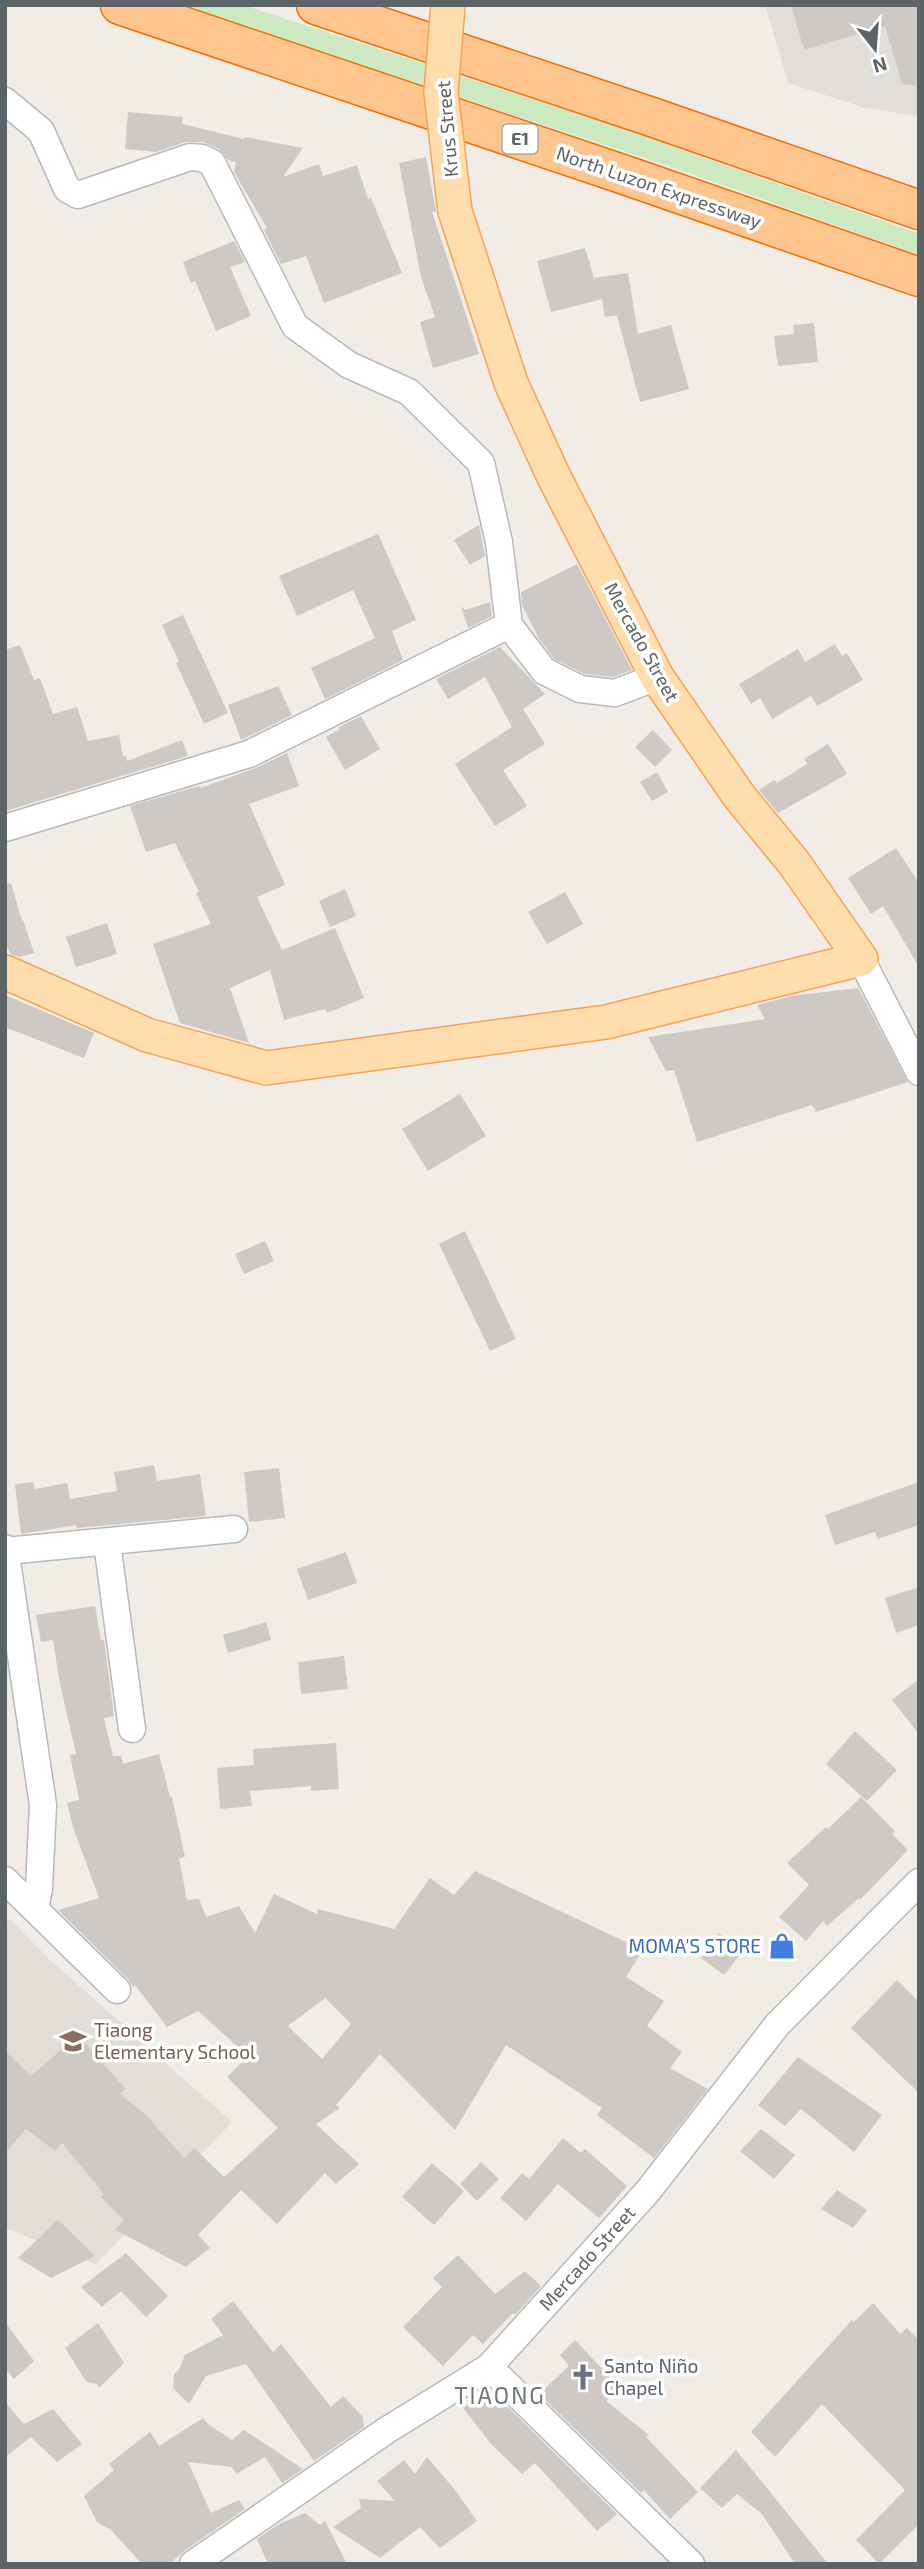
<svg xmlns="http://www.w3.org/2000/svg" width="924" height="2569" viewBox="0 0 924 2569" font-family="'Exo 2',sans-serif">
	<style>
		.industrial { fill: #e1deda }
		.education { fill: #e3ddd7 }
		.green { fill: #cce9c2 }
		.building { fill: #cec9c5; fill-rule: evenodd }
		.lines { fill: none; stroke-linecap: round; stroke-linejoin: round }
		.minor-casing { stroke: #b6babd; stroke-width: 29 }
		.major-casing { stroke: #f9a256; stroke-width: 36 }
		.highway-casing { stroke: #f76b00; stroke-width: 41 }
		.minor { stroke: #fff; stroke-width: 26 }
		.major { stroke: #ffddad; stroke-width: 33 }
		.highway { stroke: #ffc68f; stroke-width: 38 }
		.major-bridge-casing { stroke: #f9a256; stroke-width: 36; stroke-linecap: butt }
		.major-bridge { stroke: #ffddad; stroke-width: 33 }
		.labels { text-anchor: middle; stroke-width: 7; stroke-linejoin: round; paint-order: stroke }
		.shield { fill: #fff; stroke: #8e9295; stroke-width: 2 }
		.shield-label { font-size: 18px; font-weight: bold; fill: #5d6467 }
		.street-label { font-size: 19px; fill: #5d6467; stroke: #fff }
		.shop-label { font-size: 19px; fill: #366cbe; stroke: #fff; text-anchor: end }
		.education-label { font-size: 19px; fill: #785e54; stroke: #fff; text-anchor: start }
		.worship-label { font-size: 19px; fill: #5b616d; stroke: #fff; text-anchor: start }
		.quarter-label { font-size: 23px; letter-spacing: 2px; fill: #6e7779; stroke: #fff }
	</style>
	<rect width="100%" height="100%" fill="#f1ece6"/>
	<polygon class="industrial" points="765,5 919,5 919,116 865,108 788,83"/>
	<polygon class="education" points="10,1919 50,1960 232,2122 96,2264 5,2228 5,1923"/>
	<polygon class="green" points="178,5 243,5 630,131 919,234 919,255 675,168"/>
	<g class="building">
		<polygon points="791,5 919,5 919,86 902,84 885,26 804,50"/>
		<polygon points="128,112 183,117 182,124 244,139 245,137 303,148 283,177 319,164 323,176 357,165 368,199 371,198 402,273 324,303 306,256 281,264 264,230 267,228 234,172 236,162 228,160 219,149 203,142 185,142 156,152 125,149"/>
		<polygon points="426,157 436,212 432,212 479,354 433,368 420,322 435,317 421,277 399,163"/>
		<polygon points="234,241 245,262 230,267 251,316 216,331 195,281 191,283 183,262"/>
		<polygon points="585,248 594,278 628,273 638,334 671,325 689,389 640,402 617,315 605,317 602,299 551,312 537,261"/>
		<polygon points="814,323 818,362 778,366 774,336 794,334 793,325"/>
		<polygon points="479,525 485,556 470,565 454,540"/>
		<polygon points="378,534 416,620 392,631 403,660 325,699 311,668 375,638 353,590 297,616 279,576"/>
		<polygon points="577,564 632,670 613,677 585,674 554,659 539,639 522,605 521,592"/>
		<polygon points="490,602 492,616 468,628 461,606 465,610"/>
		<polygon points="183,615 228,713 204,724 176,663 179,662 162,625"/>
		<polygon points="835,644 842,656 847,653 863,680 817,706 811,696 772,719 760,698 751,704 739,684 798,649 805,662"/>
		<polygon points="20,645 34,680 40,678 53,714 77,707 88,741 119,735 123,756 126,756 127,761 182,740 188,756 5,811 5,650"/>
		<polygon points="500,647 545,694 523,709 545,744 503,770 527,806 495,826 455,764 512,727 485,677 448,699 436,679"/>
		<polygon points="278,686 292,715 241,740 228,705"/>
		<polygon points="361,716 380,749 345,770 326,737 340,729 339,727"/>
		<polygon points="653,730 672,750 655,767 635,747"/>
		<polygon points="828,744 847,774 778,813 759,790 774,780 777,783 807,764 804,759"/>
		<polygon points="287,753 299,786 249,804 285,885 257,897 282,950 335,928 364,998 327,1013 325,1009 284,1020 270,970 230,988 249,1043 180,1023 153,944 211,924 196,893 199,892 175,843 146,852 130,806 199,786 200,788 256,768"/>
		<polygon points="657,772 668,792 652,801 640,782"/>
		<polygon points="896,848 919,883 919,967 883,906 871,914 848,878"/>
		<polygon points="11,883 22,921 23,920 34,953 19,957 10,954 5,940 5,884"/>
		<polygon points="345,889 356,916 330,927 319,901"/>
		<polygon points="565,892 583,924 547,944 528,912"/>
		<polygon points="107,923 117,954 76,967 66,937"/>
		<polygon points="858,988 908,1082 816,1112 812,1105 697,1142 674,1070 666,1071 648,1037 765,1019 757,1005 791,996"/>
		<polygon points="5,995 94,1033 84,1058 5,1027"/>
		<polygon points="460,1094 486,1136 428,1171 402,1129"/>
		<polygon points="465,1231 516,1339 490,1351 439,1244"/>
		<polygon points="265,1241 274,1261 244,1274 235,1254"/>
		<polygon points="154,1465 157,1481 200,1474 206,1516 77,1528 76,1525 21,1534 15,1484 33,1482 35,1489 67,1483 70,1499 117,1491 114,1472"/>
		<polygon points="279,1468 285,1518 249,1522 244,1472"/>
		<polygon points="919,1482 919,1525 878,1539 875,1532 835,1545 825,1515"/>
		<polygon points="346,1552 357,1583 308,1600 297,1569"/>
		<polygon points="919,1587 919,1625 896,1633 885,1598"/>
		<path d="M95 1606 101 1640H104L114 1716 104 1718 113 1756H121L123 1764 159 1754 170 1797H172L185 1857 179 1858 187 1900 199 1899 206 1917 239 1906 255 1933 274 1894 317 1914 318 1909 394 1929 430 1878 454 1895 475 1871 643 1950 626 1977 664 2001 647 2026 682 2052 670 2068 708 2089 654 2158 597 2115 602 2108 506 2045 455 2130 380 2054 336 2105 340 2108 316 2124 359 2164 336 2184 325 2173 277 2224 241 2190 198 2235 210 2248 186 2267 115 2230 124 2220 101 2197 104 2194 62 2143 55 2151 26 2129 5 2153V2051L31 2076 78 2035 126 2089 120 2094 146 2115 184 2158 194 2148 224 2177 278 2128 227 2077 248 2056 198 2011 167 2027 135 1985 133 1987 128 1979 58 1910 99 1898 73 1827 67 1803 79 1800 70 1755 76 1754 59 1679 53 1640 41 1642 36 1615ZM325 1998 351 2024 322 2059 288 2026Z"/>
		<polygon points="266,1622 271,1640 228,1653 223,1635"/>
		<polygon points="344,1656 348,1689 301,1694 298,1662"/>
		<polygon points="919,1679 919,1734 892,1700"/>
		<polygon points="855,1731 897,1770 867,1801 826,1764"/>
		<polygon points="336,1743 339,1789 311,1791 311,1786 250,1791 252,1806 220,1809 217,1768 254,1765 253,1749"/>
		<polygon points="861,1797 895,1831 892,1834 908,1850 860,1900 859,1898 827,1926 823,1921 806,1941 779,1917 809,1885 787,1863 826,1827 828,1829"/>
		<polygon points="719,1933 743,1951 724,1975 701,1958"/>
		<polygon points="897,1980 919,2002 919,2093 851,2028"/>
		<polygon points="798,2057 882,2115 854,2152 801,2109 785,2126 758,2105"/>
		<polygon points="761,2129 795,2155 774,2179 740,2151"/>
		<polygon points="563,2138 581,2153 585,2149 627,2186 599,2218 558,2184 526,2221 500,2198 522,2173 529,2179"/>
		<polygon points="481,2162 499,2179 477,2201 460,2184"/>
		<polygon points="432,2163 464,2191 434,2225 402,2197"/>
		<polygon points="837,2190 867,2210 853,2228 821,2209"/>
		<polygon points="58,2220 95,2256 51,2278 18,2258"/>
		<polygon points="126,2253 168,2296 146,2317 121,2291 102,2307 81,2287"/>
		<polygon points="458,2255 495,2294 525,2271 541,2286 515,2315 513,2313 483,2344 473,2335 443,2366 403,2327 442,2287 433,2278"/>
		<polygon points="233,2301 273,2352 281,2344 331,2407 343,2396 363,2417 364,2427 314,2461 246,2364 206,2376 189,2404 173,2388 174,2374 179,2370 185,2355 223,2335 211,2319"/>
		<polygon points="873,2303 900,2334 907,2328 919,2340 919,2524 879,2564 856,2540 905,2490 822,2404 775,2457 751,2432 852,2320 854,2322"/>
		<polygon points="5,2322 34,2361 14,2379 5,2368"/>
		<polygon points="98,2323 124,2363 99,2388 97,2384 87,2382 84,2378 65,2348"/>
		<polygon points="575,2340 620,2388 606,2401 649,2435 646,2437 698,2492 670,2519 644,2490 641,2493 539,2394 569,2366 560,2355"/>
		<polygon points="489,2389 617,2514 597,2531 535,2463 522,2474 491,2444 463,2408"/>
		<polygon points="5,2402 24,2424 53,2409 82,2444 57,2462 31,2437 5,2457"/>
		<polygon points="203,2418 208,2424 232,2440 244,2430 303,2469 282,2483 265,2457 236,2474 232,2467 188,2462 211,2513 239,2500 245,2509 184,2551 170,2564 142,2564 111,2530 97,2522 84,2496 114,2470 109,2464 150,2432 159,2446"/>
		<polygon points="736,2450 796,2524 828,2564 795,2564 762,2514 737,2494 722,2508 700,2488"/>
		<polygon points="427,2457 455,2490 477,2521 440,2548 420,2527 380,2558 333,2527 361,2508 359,2499 395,2501 377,2481 404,2460 415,2474"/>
		<polygon points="305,2513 320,2525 325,2521 347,2564 268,2564 257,2539 279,2524"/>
	</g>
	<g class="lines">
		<g class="minor-casing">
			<g id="minor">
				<polyline points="5,101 41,131 67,189 78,195 190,157 202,158 212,163 295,326 349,365 409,392 481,463 499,542 509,625 544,671 580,689 615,693 657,677"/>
				<polyline points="5,828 249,754 509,625"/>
				<polyline points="861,959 919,1072"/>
				<polyline points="107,1543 132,1729"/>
				<polyline points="5,1548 43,1805 39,1888 35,1909"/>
				<polyline points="6,1551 234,1529"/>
				<polyline points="5,1880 117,1990"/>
				<polyline points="489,2367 691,2564"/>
				<polyline points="193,2564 387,2430 489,2367 648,2191 777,2025 919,1882"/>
			</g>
		</g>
		<g class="major-casing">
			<polyline id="major" points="5,972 147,1035 266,1068 606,1022 861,959 794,863 739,796 657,677 553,475 511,383 455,211"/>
		</g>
		<g class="highway-casing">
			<g id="highway">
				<polyline points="120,5 625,175 919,277"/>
				<polyline points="316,5 649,116 919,210"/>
			</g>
		</g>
		<use href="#minor" class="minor"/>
		<use href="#major" class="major"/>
		<use href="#highway" class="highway"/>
		<g class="major-bridge-casing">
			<polyline id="major-bridge" points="448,5 441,93 455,211"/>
		</g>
		<use href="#major-bridge" class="major-bridge"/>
	</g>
	<defs>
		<g id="shop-bare" transform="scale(2.1)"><path d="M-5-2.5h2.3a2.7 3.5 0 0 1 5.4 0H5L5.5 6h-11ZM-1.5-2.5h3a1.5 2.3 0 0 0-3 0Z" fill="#3f7fe0" stroke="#fff" stroke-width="2.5" paint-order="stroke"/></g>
		<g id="school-bare" transform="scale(2.1)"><path d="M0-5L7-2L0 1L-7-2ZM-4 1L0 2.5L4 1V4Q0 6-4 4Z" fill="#8d6e63" stroke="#fff" stroke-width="2.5" paint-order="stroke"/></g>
		<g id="church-bare" transform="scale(2.1)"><path d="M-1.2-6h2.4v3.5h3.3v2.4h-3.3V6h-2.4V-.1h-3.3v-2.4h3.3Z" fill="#6b7280" stroke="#fff" stroke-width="2.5" paint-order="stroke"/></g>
	</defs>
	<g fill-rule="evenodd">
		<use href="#shop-bare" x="782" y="1946"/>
		<use href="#school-bare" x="73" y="2041"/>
		<use href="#church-bare" x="583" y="2377"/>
	</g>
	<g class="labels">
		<rect class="shield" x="502.5" y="124.5" width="35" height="29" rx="5"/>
		<g class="shield-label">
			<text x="520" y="145">E1</text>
		</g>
		<g class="street-label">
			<text transform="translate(447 129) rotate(-95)" y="7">Krus Street</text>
			<text transform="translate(659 187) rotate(19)" y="7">North Luzon Expressway</text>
			<text transform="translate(642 642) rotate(61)" y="7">Mercado Street</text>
			<text transform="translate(587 2258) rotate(-48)" y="7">Mercado Street</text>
		</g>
		<g class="shop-label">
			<text x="761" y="1953">MOMA'S STORE</text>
		</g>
		<g class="education-label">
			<text x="94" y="2037">Tiaong<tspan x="94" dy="22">Elementary School</tspan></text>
		</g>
		<g class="worship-label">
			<text x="604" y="2373">Santo Niño<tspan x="604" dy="22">Chapel</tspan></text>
		</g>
		<g class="quarter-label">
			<text x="500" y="2404">TIAONG</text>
		</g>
	</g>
	<rect width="924" height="2569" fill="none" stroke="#5d6467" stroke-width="14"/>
	<g transform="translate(875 49) rotate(163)" stroke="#ffffff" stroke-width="5" paint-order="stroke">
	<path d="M0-5L12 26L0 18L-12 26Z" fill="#5d6467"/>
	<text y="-10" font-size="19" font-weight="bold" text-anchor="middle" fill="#5d6467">N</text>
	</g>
</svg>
